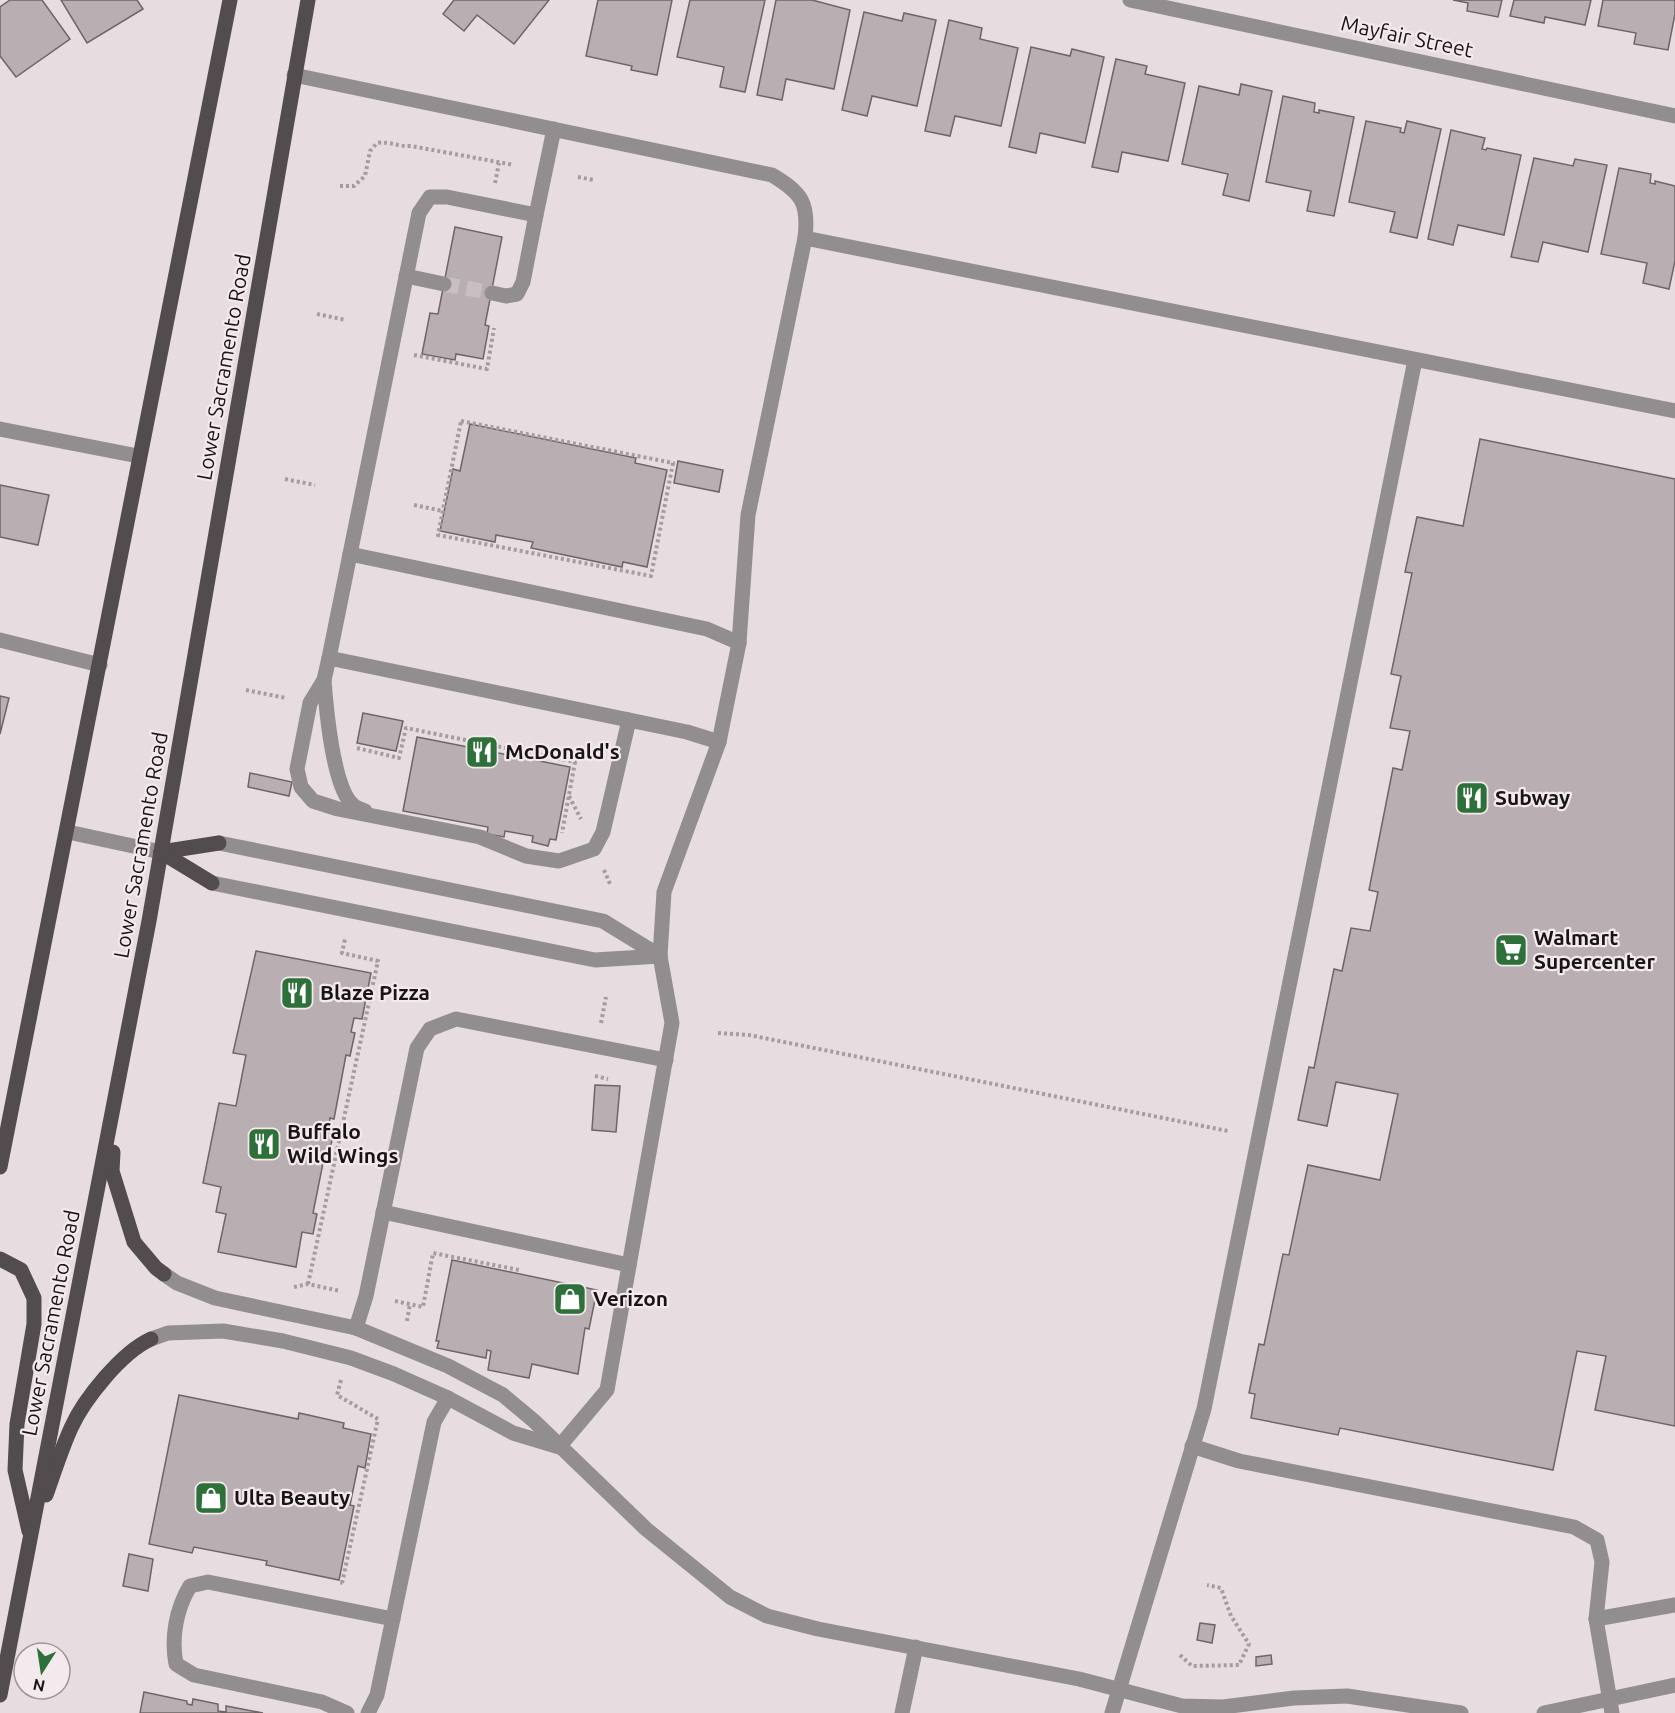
<svg xmlns="http://www.w3.org/2000/svg" width="1675" height="1713" viewBox="0 0 1675 1713" font-family="Ubuntu,sans-serif">
	<style>
		.building { fill: #b9afb2; stroke: #6e6567; stroke-width: 1.5 }
		.lines { fill: none; stroke-linecap: round; stroke-linejoin: round }
		.minor-tunnel { stroke: #c8bfc2; stroke-width: 15; stroke-dasharray: 15 8; stroke-linecap: butt }
		.path { stroke: #a49c9e; stroke-width: 4; stroke-dasharray: 3 3; stroke-linecap: butt }
		.minor { stroke: #928e8f; stroke-width: 15 }
		.major { stroke: #534c4e; stroke-width: 15 }
		.labels { text-anchor: middle; stroke-width: 4.5; stroke-linejoin: round; paint-order: stroke }
		.street-label { font-size: 21px; fill: #191516; stroke: #f4eaed }
		.poi-label { font-size: 21px; font-weight: bold; fill: #191516; stroke: #f4eaed; text-anchor: start }
	</style>
	<rect width="100%" height="100%" fill="#e7dde0"/>
	<g class="building">
		<polygon points="10,0 42,0 70,39 16,77 0,56 0,7"/>
		<polygon points="61,0 137,0 143,9 87,43"/>
		<polygon points="454,0 549,0 514,44 477,15 464,31 443,14"/>
		<polygon points="598,0 672,0 657,75 631,70 632,66 586,56"/>
		<polygon points="690,0 765,0 745,92 720,87 724,67 677,57"/>
		<polygon points="776,0 812,0 850,10 834,89 786,79 782,100 757,95"/>
		<polygon points="1453,0 1502,0 1498,17 1467,11 1468,3"/>
		<polygon points="1514,0 1591,0 1585,25 1545,17 1544,23 1510,16"/>
		<polygon points="1603,0 1675,0 1675,14 1668,50 1634,44 1636,33 1598,26"/>
		<polygon points="864,12 902,21 904,13 936,20 917,106 872,96 867,116 842,110"/>
		<polygon points="949,20 982,28 980,39 1018,48 1001,126 955,116 950,136 925,131"/>
		<polygon points="1031,47 1070,56 1072,49 1104,57 1085,143 1040,133 1036,153 1009,147"/>
		<polygon points="1116,59 1147,66 1145,74 1185,83 1168,161 1122,152 1118,172 1092,167"/>
		<polygon points="1241,84 1272,91 1249,201 1223,195 1228,174 1182,164 1199,86 1239,95"/>
		<polygon points="1283,96 1315,103 1314,112 1319,113 1319,110 1354,117 1334,216 1307,211 1311,191 1266,182"/>
		<polygon points="1366,121 1401,128 1400,132 1404,133 1407,121 1441,129 1417,238 1390,232 1395,212 1349,202"/>
		<polygon points="1451,130 1485,138 1482,149 1486,150 1487,148 1521,155 1504,235 1458,225 1453,245 1428,239"/>
		<polygon points="1534,158 1573,166 1575,159 1607,165 1588,252 1543,242 1538,262 1511,257"/>
		<polygon points="1619,168 1651,174 1650,183 1655,184 1655,181 1675,186 1675,261 1669,289 1643,283 1647,263 1601,254"/>
		<polygon points="455,227 502,237 485,325 489,326 483,359 456,354 455,360 422,354 430,313 438,314"/>
		<polygon points="470,424 636,458 635,463 667,470 647,567 623,562 622,567 531,548 533,542 496,535 495,542 440,531 453,469 460,471"/>
		<polygon points="1480,439 1675,479 1675,1426 1595,1410 1606,1356 1577,1351 1553,1470 1340,1428 1338,1435 1251,1418 1255,1394 1249,1393 1259,1344 1264,1345 1283,1254 1289,1255 1308,1165 1380,1180 1398,1094 1336,1082 1327,1126 1298,1120 1309,1067 1314,1068 1334,969 1342,971 1351,928 1370,931 1378,892 1369,890 1393,768 1402,770 1410,731 1390,728 1401,676 1391,674 1412,573 1405,572 1417,517 1463,526"/>
		<polygon points="678,461 723,470 719,492 674,483"/>
		<polygon points="0,485 49,495 38,545 0,537"/>
		<polygon points="0,696 9,698 0,734"/>
		<polygon points="363,713 403,721 396,751 357,743"/>
		<polygon points="417,737 570,767 556,840 550,839 548,846 532,842 533,836 505,831 504,837 487,834 488,827 403,811"/>
		<polygon points="250,773 292,782 289,796 248,787"/>
		<polygon points="256,951 371,973 362,1019 354,1018 351,1032 355,1033 350,1056 346,1055 334,1119 330,1118 328,1129 334,1130 329,1154 325,1153 313,1213 317,1214 313,1234 302,1232 296,1267 218,1252 226,1214 216,1212 221,1187 203,1183 219,1103 236,1106 246,1055 233,1053"/>
		<polygon points="595,1085 620,1086 616,1132 592,1130"/>
		<polygon points="452,1260 597,1290 589,1329 585,1328 578,1374 532,1364 529,1378 488,1370 491,1351 487,1350 486,1358 437,1348 439,1341 436,1341"/>
		<polygon points="179,1395 298,1419 299,1413 344,1423 343,1428 371,1434 365,1468 358,1466 350,1505 354,1506 339,1580 266,1565 267,1561 194,1547 192,1553 149,1544"/>
		<polygon points="129,1554 153,1559 148,1591 123,1586"/>
		<polygon points="1200,1623 1215,1625 1212,1643 1197,1640"/>
		<polygon points="1271,1655 1272,1664 1256,1666 1256,1657"/>
		<polygon points="144,1692 187,1701 187,1704 192,1705 193,1699 218,1704 218,1711 226,1712 226,1706 263,1713 140,1713"/>
	</g>
	<g class="lines">
		<polyline class="minor-tunnel" points="444,284 492,293"/>
		<g class="path">
			<polyline points="578,177 594,180"/>
			<polyline points="495,183 499,163"/>
			<path d="M340 186H354L365 176 370 151 377 143C390 141 398 147 411 146L514 165"/>
			<polyline points="317,314 346,320"/>
			<polyline points="414,355 487,369 494,328"/>
			<polygon points="461,421 673,463 651,576 438,535"/>
			<polyline points="285,479 315,485"/>
			<polyline points="414,505 443,511"/>
			<polyline points="246,690 286,698"/>
			<polyline points="357,748 399,758 406,728 575,762 562,833"/>
			<polyline points="569,796 581,819"/>
			<polyline points="604,870 610,884"/>
			<polyline points="601,1023 606,997"/>
			<polyline points="718,1033 749,1035 1228,1131"/>
			<polyline points="595,1076 608,1079"/>
			<polyline points="308,1284 378,961 342,953 345,939"/>
			<polyline points="294,1287 308,1284 340,1291"/>
			<polyline points="395,1301 423,1307 433,1253 519,1270"/>
			<polyline points="407,1321 410,1304"/>
			<polyline points="341,1380 337,1395 378,1419 342,1583 345,1583"/>
			<polyline points="1180,1655 1192,1666 1239,1665 1249,1644 1231,1616 1221,1588 1207,1585"/>
		</g>
		<g class="minor">
			<polyline points="1130,0 1675,116"/>
			<path d="M294 75 772 175C802 193 809 203 805 238L748 515 739 643 719 742 664 892 660 956 672 1023 607 1390 559 1447"/>
			<polyline points="805,238 1675,411"/>
			<polyline points="406,276 444,284"/>
			<polyline points="492,293 506,296 517,294 523,282 536,215"/>
			<polyline points="0,429 138,456"/>
			<polyline points="350,554 419,213 430,197 447,197 536,215 554,129"/>
			<polyline points="0,640 100,665"/>
			<polyline points="329,658 324,680 310,703 297,769 301,787 313,801 338,809 480,837 526,856 559,861 594,849 603,832 629,720"/>
			<path d="M324 680C326 707 333 788 353 805 356 808 361 809 365 811"/>
			<polyline points="719,742 687,732 329,658 350,554 707,629 739,643"/>
			<polyline points="68,832 161,852"/>
			<polyline points="219,843 603,921 660,956"/>
			<polyline points="212,883 595,960 660,956"/>
			<polyline points="383,1212 629,1265"/>
			<polyline points="164,1274 177,1283 215,1298 356,1328 448,1366 503,1395 534,1421 646,1529 730,1597 767,1616 818,1629 1079,1679 1182,1706 1223,1707 1294,1698 1347,1696 1461,1713"/>
			<polyline points="356,1328 366,1296 417,1048 430,1029 456,1019 666,1060"/>
			<polyline points="151,1339 168,1333 223,1331 283,1341 351,1358 394,1374 448,1398 513,1433 556,1446"/>
			<polyline points="1192,1446 1239,1461 1574,1527 1597,1540 1602,1562 1596,1619 1612,1713"/>
			<polyline points="1596,1619 1675,1605"/>
			<path d="M347 1713 322 1702 194 1675 176 1664C171 1638 176 1609 190 1586L208 1582 393 1619"/>
			<polyline points="368,1713 377,1695 434,1422 448,1398"/>
			<polyline points="902,1713 916,1647"/>
			<polyline points="1112,1713 1204,1409 1415,360"/>
			<polyline points="1544,1713 1675,1685"/>
		</g>
		<g class="major">
			<polyline points="161,852 212,883"/>
			<polyline points="161,852 219,843"/>
			<polyline points="113,1152 112,1171 134,1242 156,1268 164,1274"/>
			<path d="M0 1167C78 778 152 389 230 0"/>
			<polyline points="0,1259 21,1270 34,1298 34,1324 17,1424 15,1470 29,1531"/>
			<path d="M46 1495C54 1473 61 1450 71 1428 84 1399 122 1352 151 1339"/>
			<polyline points="0,1695 149,921 308,0"/>
		</g>
	</g>
	<defs>
		<g id="restaurant-square" transform="scale(1.725)"><rect x="-9" y="-9" width="18" height="18" rx="4" fill="#2d703a" stroke="#f4eaed"/><path d="M-5-6h1v4h1v-4h1v4h1v-4h1v5L-1.5 .5V6h-2V.5L-5-1ZM5-6V6H3V1.5H1.5Q1.5-4 5-6Z" fill="#fff"/></g>
		<g id="supermarket-square" transform="scale(1.725)"><rect x="-9" y="-9" width="18" height="18" rx="4" fill="#2d703a" stroke="#f4eaed"/><path d="M-6-5.5h2.5l.6 2H6L4.5 2H-2.5L-4.4-4H-6ZM-1.5 3.2a1.3 1.3 0 1 0 .1 0ZM3 3.2a1.3 1.3 0 1 0 .1 0Z" fill="#fff"/></g>
		<g id="shop-square" transform="scale(1.725)"><rect x="-9" y="-9" width="18" height="18" rx="4" fill="#2d703a" stroke="#f4eaed"/><path d="M-5-2.5h2.3a2.7 3.5 0 0 1 5.4 0H5L5.5 6h-11ZM-1.5-2.5h3a1.5 2.3 0 0 0-3 0Z" fill="#fff"/></g>
	</defs>
	<g fill-rule="evenodd">
		<use href="#restaurant-square" x="482" y="752"/>
		<use href="#restaurant-square" x="1472" y="798"/>
		<use href="#supermarket-square" x="1511" y="950"/>
		<use href="#restaurant-square" x="297" y="993"/>
		<use href="#restaurant-square" x="264" y="1144"/>
		<use href="#shop-square" x="570" y="1299"/>
		<use href="#shop-square" x="211" y="1498"/>
	</g>
	<g class="labels">
		<g class="street-label">
			<text transform="translate(1407 37) rotate(12)" y="7">Mayfair Street</text>
			<text transform="translate(224 367) rotate(-80)" y="7">Lower Sacramento Road</text>
			<text transform="translate(141 845) rotate(-80)" y="7">Lower Sacramento Road</text>
			<text transform="translate(51 1323) rotate(-79)" y="7">Lower Sacramento Road</text>
		</g>
		<g class="poi-label">
			<text x="505" y="759">McDonald's</text>
			<text x="1495" y="805">Subway</text>
			<text x="1534" y="945">Walmart<tspan x="1534" dy="24">Supercenter</tspan></text>
			<text x="320" y="1000">Blaze Pizza</text>
			<text x="287" y="1139">Buffalo<tspan x="287" dy="24">Wild Wings</tspan></text>
			<text x="593" y="1306">Verizon</text>
			<text x="234" y="1505">Ulta Beauty</text>
		</g>
	</g>
	<g transform="translate(42 1671) rotate(192)"><circle r="28" fill="#f4eaed" stroke="#9c9597" stroke-width="1.5"/>
	<path d="M0-4.5L10 22L0 15L-10 22Z" fill="#2d703a"/>
	<text y="-9" font-size="16" font-weight="bold" text-anchor="middle" fill="#191516">N</text>
	</g>
</svg>
